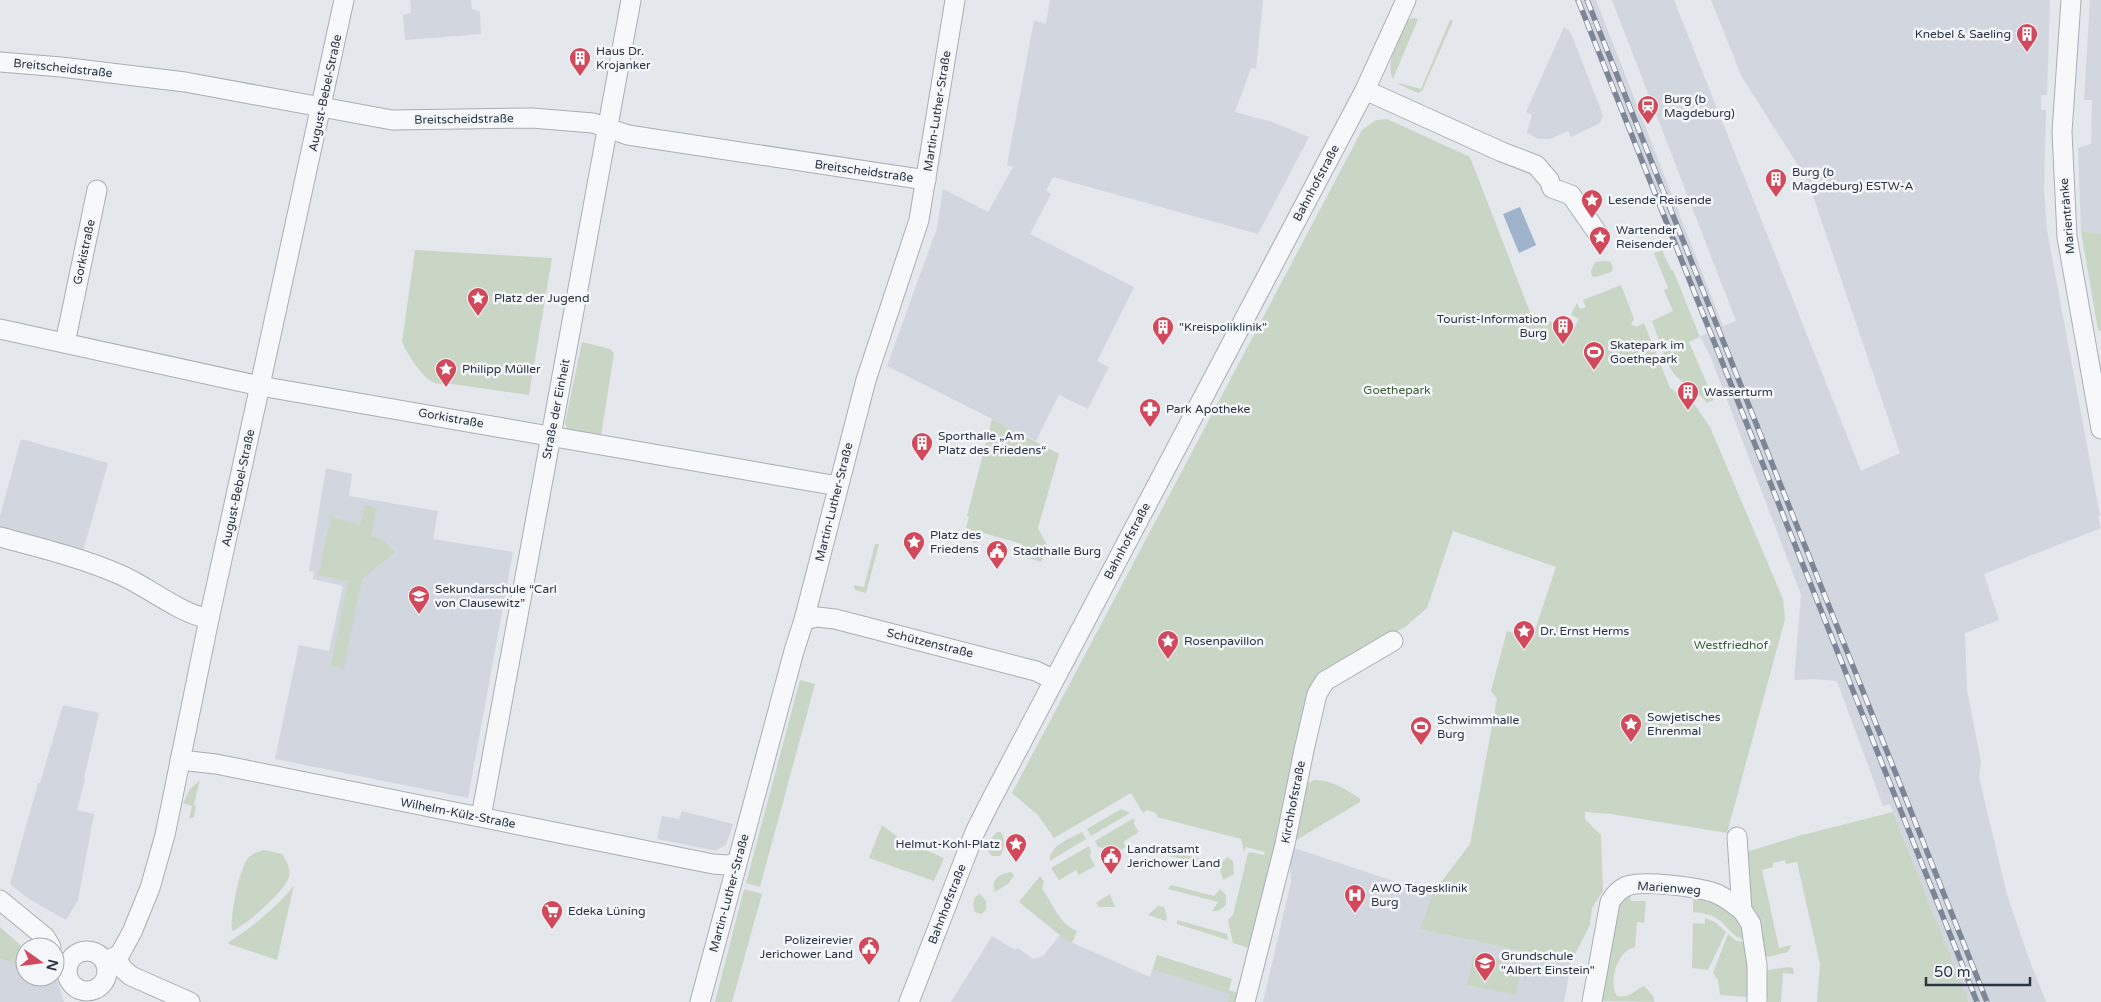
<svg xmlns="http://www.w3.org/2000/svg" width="2101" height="1002" viewBox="0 0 2101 1002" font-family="'Varela Round',sans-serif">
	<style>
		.built { fill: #d2d6de }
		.green { fill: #c9d6c5 }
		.water { fill: #9fb4cc }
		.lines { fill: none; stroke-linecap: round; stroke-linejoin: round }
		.minor-casing { stroke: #a9aeb7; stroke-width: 21 }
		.minor { stroke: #f7f8fa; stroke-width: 19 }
		.rail-casing { stroke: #7d8696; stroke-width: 5.5 }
		.rail { stroke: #f4f6f9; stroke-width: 4; stroke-dasharray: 11; stroke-linecap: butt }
		.labels { text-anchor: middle; stroke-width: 5; stroke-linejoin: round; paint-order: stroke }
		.poi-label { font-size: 12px; fill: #2b3445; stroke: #f4f6f9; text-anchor: start }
		.street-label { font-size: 12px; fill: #2b3445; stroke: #f4f6f9 }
		.park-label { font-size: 12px; fill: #3f6138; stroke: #f4f6f9 }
	</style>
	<rect width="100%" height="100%" fill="#e4e7ec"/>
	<g class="built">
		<polygon points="410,0 471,0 472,9 480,12 481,34 405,40 403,15 411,13"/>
		<polygon points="1050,0 1263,0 1256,69 1251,68 1235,112 1272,122 1309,137 1258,234 1053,177 1046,191 1051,194 1030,234 1134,287 1097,361 1109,367 1088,409 1059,395 1036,441 887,366 937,228 943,189 988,212 1013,167 1007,165 1034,20 1046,24"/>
		<polygon points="1576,0 1596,0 1723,326 1736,321 1612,0 1674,0 1861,471 1900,453 1808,181 1742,77 1711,0 2050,0 2047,95 2041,95 2041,110 2046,110 2044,190 2047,230 2100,516 2098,517 2101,528 1984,574 1999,620 1965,633 1967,690 1981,762 1979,777 2007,895 2029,959 2046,1002 1969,1002 1890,804 1883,806 1837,681 1815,679 1794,680 1801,595 1710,355 1700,337 1707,333"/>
		<polygon points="2090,0 2101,0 2101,234 2081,231 2078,148 2091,144 2092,100 2084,100"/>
		<polygon points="1564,27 1570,31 1603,115 1600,123 1571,137 1568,131 1550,139 1538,139 1527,133 1532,115 1526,112"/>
		<polygon points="21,439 108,463 83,551 0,528 0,516"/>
		<polygon points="326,468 352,474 349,496 438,511 433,539 513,552 468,798 275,759 299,645 329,651 343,586 313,579 314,572 309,571"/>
		<polygon points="63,705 99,713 84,778 85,779 77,810 94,814 78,900 66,920 29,899 10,884 38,783 40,783"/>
		<polygon points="682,811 733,824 726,845 717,850 712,850 657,839 662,816 679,819"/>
		<polygon points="1294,848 1432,894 1420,929 1571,962 1564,1002 1263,1002 1291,882 1290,863"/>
		<polygon points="1060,935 1066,940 1150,977 1154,965 1237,993 1234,1002 951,1002 992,936 1010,947 1016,950 1018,948 1033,959 1043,956"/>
		<polygon points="0,959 25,966 25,977 54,977 57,980 64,1002 0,1002"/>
	</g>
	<g class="green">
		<path d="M1412 18 1418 19 1393 79C1384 60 1401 37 1408 20Z"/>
		<polygon points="1450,20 1453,21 1422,91 1418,93 1398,84 1399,83 1421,89"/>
		<polygon points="1387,119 1470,157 1530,312 1572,332 1579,319 1571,315 1577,303 1580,309 1586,307 1583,300 1621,285 1634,319 1631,324 1636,327 1644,323 1670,388 1695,405 1710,427 1783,599 1785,619 1727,833 1611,814 1585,812 1585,819 1601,835 1603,891 1592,908 1590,925 1571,962 1420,929 1432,894 1470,844 1497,699 1491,691 1507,631 1532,639 1556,567 1453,531 1427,608 1405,627 1323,672 1248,948 1233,943 1228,920 1233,915 1248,853 1251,852 1264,855 1265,852 1246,847 1244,852 1241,839 1157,817 1156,813 1147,810 1143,813 1131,793 1054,838 1038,815 1012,793 1362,130 1376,120"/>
		<polygon points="2081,231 2101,234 2101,331 2098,330"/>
		<path d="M415 250 552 258 529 395 452 384C448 384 443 385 439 384 424 382 408 355 402 342Z"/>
		<path d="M1662 250 1671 270H1673L1700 337 1689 342 1714 400 1707 403C1698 391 1685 386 1675 375 1663 360 1659 338 1652 321L1673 311 1664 290 1668 288 1654 253Z"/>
		<polygon points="1605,261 1611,262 1613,269 1611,272 1596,277 1592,276 1591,271 1595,262"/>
		<polygon points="582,342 610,349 614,353 601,436 567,429 565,423"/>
		<polygon points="992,419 1059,454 1038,528 1048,547 1041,562 1019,555 1022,544 980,532 976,543 963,539 969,517 967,516"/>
		<polygon points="365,505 377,508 371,536 382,540 395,552 362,579 344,669 331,666 348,581 318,575 331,517 360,525"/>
		<polygon points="875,544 879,544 866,593 855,590 854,585 864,587"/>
		<polygon points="800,680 815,684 760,887 746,883"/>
		<polygon points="200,780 194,804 196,807 194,817 189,819 192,806 183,803 190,789"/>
		<path d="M1314 780C1329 779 1348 790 1360 799V802L1293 842 1301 786Z"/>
		<polygon points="1121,809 1130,813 1091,836 1087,829"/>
		<polygon points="1893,812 1969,1002 1817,1002 1820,964 1797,862 1786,864 1785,860 1773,863 1773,867 1762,870 1779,948 1791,945 1788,952 1768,957 1760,954 1750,911 1746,852 1802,835"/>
		<polygon points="1134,818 1134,824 1139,832 1123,842 1126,847 1110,856 1103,848 1098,847 1095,841"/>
		<polygon points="882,825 900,839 944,858 934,881 869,858"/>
		<path d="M997 832H1001C1005 839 1005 850 1000 856H992L988 851 991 839Z"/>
		<path d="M1082 832 1086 839 1050 861C1049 845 1070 839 1082 832Z"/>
		<polygon points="1089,846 1091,850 1090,857 1095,866 1079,875 1076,870 1059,880 1051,868"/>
		<path d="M264 850 282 854C286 860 291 869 289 876 287 890 245 926 232 931 230 916 239 867 249 857 253 853 258 852 264 850Z"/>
		<polygon points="1166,850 1221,864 1227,857 1233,861 1234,874 1223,880 1220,869 1170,856"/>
		<path d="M1011 872 1014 876 1009 883 995 892C990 879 1000 874 1011 872Z"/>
		<path d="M1040 876 1044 881 1042 888C1052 903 1060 925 1077 931L1072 943 1066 940 1019 902Z"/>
		<path d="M294 885 277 960 229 944 228 942C246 933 283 901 294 885Z"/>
		<polygon points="1171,885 1214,896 1220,889 1226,895 1226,905 1218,911 1212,911 1218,902 1168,889"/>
		<polygon points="744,889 762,894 732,1002 715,1002"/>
		<path d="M1630 891 1631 901H1646L1644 923 1637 922 1635 947C1617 950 1608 983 1617 996 1629 998 1633 992 1643 986L1645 987 1654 997V1002L1597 1001 1617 904Z"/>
		<polygon points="980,894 986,901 986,910 981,914 975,912 973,905 975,897"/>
		<polygon points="1110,894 1115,907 1099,907 1096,903"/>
		<path d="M1693 895C1711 900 1724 909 1739 920L1743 939C1733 938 1727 925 1719 920 1711 914 1702 913 1693 912Z"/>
		<polygon points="1158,906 1164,907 1167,918 1166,921 1148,915"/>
		<polygon points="1705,918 1715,922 1726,932 1708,970 1692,968 1693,923 1705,924"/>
		<polygon points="1177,920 1227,934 1228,940 1177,924"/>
		<polygon points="0,927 25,949 25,966 0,959"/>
		<polygon points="1728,934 1736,941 1744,942 1747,963 1748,997 1720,995 1718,980 1713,973"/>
		<polygon points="1474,954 1522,964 1516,995 1467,985"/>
		<polygon points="1157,955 1232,979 1229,990 1237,993 1234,1002 1228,1002 1230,994 1153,969"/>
		<polygon points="1788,967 1793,968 1794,974 1783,973 1781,1002 1768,1002 1768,999 1763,996 1764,975 1769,970"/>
	</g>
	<polygon class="water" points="1520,207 1536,245 1519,253 1503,214"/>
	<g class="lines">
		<g class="minor-casing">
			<g id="minor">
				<polyline points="2071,0 2062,132 2067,237 2101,429"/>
				<polyline points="0,62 61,67 185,82 392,120 532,118 593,123 628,135 926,180"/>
				<polyline points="1365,90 1502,152 1536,165 1549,180 1552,188 1571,195 1596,231"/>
				<polyline points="0,329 260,386 838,486"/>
				<polyline points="65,343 97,190"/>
				<path d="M0 537C41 548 82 558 121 575 150 588 177 612 209 619"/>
				<polyline points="804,620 817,617 835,619 1036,671 1054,680"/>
				<polyline points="180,760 216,764 713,864 727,865 736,863"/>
				<polyline points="481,817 631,0"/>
				<polyline points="1737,837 1742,910 1751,924 1753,939 1757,965 1757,1002"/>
				<polyline points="0,900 45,937 51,947"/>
				<circle cx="87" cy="971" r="20"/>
				<polyline points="116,958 123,969 131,976 190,1002"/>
				<polyline points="105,962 120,954 132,932 150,888 165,835 209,619 344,0"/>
				<polyline points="700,1002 794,651 804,620 866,380 919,220 955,0"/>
				<polyline points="909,1002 975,832 989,804 1365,90 1406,0"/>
				<polyline points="1245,1002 1285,844 1304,750 1317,694 1325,681 1393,641"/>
				<path d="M1592 1002 1610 902C1614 895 1620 889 1627 886 1643 880 1695 887 1712 892 1723 895 1732 903 1742 910"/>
			</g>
		</g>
		<use href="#minor" class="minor"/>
		<g class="rail-casing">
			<g id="rail">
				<polyline points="1578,0 1977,1002"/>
				<polyline points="1587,0 1987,1002"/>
			</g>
		</g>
		<use href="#rail" class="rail"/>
	</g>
	<defs>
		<g id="building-pin" transform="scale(1.125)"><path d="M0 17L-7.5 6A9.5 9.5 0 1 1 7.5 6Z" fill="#d1495b" stroke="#f4f6f9"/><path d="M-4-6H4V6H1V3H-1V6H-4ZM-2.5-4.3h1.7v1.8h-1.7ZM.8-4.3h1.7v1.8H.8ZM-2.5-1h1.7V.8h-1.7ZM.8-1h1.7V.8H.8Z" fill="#fff"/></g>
		<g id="station-pin" transform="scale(1.125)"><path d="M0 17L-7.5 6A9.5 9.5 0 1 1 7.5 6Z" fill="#d1495b" stroke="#f4f6f9"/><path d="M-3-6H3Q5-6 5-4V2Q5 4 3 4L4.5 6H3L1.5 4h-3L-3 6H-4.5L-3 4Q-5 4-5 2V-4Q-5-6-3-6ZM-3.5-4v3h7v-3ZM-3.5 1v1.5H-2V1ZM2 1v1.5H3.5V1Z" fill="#fff"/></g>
		<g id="sight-pin" transform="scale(1.125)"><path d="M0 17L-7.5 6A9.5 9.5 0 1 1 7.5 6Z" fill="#d1495b" stroke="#f4f6f9"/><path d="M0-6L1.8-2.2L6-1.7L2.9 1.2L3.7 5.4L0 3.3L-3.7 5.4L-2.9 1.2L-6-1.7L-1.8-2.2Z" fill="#fff"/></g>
		<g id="stadium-pin" transform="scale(1.125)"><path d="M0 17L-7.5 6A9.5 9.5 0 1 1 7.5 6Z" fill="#d1495b" stroke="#f4f6f9"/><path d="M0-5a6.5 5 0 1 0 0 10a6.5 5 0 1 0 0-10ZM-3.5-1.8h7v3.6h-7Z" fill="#fff"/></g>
		<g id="pharmacy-pin" transform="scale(1.125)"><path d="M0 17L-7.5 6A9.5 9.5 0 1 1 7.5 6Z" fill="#d1495b" stroke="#f4f6f9"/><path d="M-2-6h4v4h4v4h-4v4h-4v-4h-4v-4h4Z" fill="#fff"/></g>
		<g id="civic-pin" transform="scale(1.125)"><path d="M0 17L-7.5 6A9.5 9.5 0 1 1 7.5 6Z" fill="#d1495b" stroke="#f4f6f9"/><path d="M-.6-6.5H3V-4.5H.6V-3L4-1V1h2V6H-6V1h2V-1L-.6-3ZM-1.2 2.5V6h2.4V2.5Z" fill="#fff"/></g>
		<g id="school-pin" transform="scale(1.125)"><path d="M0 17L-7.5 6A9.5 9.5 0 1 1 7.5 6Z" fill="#d1495b" stroke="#f4f6f9"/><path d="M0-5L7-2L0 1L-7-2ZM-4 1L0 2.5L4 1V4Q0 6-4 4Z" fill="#fff"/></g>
		<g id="hospital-pin" transform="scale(1.125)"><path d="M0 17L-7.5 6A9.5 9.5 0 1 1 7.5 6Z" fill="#d1495b" stroke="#f4f6f9"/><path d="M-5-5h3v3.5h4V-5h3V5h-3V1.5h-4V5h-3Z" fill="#fff"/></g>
		<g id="supermarket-pin" transform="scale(1.125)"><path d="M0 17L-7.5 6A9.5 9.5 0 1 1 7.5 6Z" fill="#d1495b" stroke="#f4f6f9"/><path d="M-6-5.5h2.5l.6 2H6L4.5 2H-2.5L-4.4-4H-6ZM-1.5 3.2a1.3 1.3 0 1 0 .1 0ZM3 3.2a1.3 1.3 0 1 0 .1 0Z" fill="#fff"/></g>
	</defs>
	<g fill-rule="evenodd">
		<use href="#building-pin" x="2027" y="34"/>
		<use href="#building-pin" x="580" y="58"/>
		<use href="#station-pin" x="1648" y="106"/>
		<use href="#building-pin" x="1776" y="179"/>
		<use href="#sight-pin" x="1592" y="200"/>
		<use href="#sight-pin" x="1600" y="237"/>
		<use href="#sight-pin" x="478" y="298"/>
		<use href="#building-pin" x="1563" y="326"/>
		<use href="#building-pin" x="1163" y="327"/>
		<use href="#stadium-pin" x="1594" y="352"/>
		<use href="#sight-pin" x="446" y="369"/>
		<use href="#building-pin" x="1688" y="392"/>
		<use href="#pharmacy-pin" x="1150" y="409"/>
		<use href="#building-pin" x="922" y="443"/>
		<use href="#sight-pin" x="914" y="542"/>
		<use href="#civic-pin" x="997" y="551"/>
		<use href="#school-pin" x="419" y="596"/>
		<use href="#sight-pin" x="1524" y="631"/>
		<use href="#sight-pin" x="1168" y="641"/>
		<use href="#sight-pin" x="1631" y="724"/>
		<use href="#stadium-pin" x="1421" y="727"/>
		<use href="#sight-pin" x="1016" y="844"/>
		<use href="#civic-pin" x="1111" y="856"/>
		<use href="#hospital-pin" x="1355" y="895"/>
		<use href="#supermarket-pin" x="552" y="911"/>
		<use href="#civic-pin" x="869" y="947"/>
		<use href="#school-pin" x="1485" y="963"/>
	</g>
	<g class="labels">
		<g class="poi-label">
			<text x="2011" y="38" text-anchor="end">Knebel &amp; Saeling</text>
			<text x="596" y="55">Haus Dr.<tspan x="596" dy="14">Krojanker</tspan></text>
			<text x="1664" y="103">Burg (b<tspan x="1664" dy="14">Magdeburg)</tspan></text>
			<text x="1792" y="176">Burg (b<tspan x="1792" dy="14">Magdeburg) ESTW-A</tspan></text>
			<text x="1608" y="204">Lesende Reisende</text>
			<text x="1616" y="234">Wartender<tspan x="1616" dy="14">Reisender</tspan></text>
			<text x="494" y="302">Platz der Jugend</text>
			<text x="1547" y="323" text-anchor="end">Tourist-Information<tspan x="1547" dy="14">Burg</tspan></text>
			<text x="1179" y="331">"Kreispoliklinik"</text>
			<text x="1610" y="349">Skatepark im<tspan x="1610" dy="14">Goethepark</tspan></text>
			<text x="462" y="373">Philipp Müller</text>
			<text x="1704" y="396">Wasserturm</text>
			<text x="1166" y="413">Park Apotheke</text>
			<text x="938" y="440">Sporthalle „Am<tspan x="938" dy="14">Platz des Friedens“</tspan></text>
			<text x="930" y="539">Platz des<tspan x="930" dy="14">Friedens</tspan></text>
			<text x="1013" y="555">Stadthalle Burg</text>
			<text x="435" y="593">Sekundarschule “Carl<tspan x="435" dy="14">von Clausewitz”</tspan></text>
			<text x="1540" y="635">Dr. Ernst Herms</text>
			<text x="1184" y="645">Rosenpavillon</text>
			<text x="1647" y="721">Sowjetisches<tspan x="1647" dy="14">Ehrenmal</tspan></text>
			<text x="1437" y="724">Schwimmhalle<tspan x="1437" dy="14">Burg</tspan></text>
			<text x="1000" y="848" text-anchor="end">Helmut-Kohl-Platz</text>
			<text x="1127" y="853">Landratsamt<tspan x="1127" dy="14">Jerichower Land</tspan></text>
			<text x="1371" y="892">AWO Tagesklinik<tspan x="1371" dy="14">Burg</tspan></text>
			<text x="568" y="915">Edeka Lüning</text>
			<text x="853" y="944" text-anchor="end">Polizeirevier<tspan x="853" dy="14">Jerichower Land</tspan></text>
			<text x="1501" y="960">Grundschule<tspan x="1501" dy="14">"Albert Einstein"</tspan></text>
		</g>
		<g class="street-label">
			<text transform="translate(63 68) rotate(6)" y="4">Breitscheidstraße</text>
			<text transform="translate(325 93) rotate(-78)" y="4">August-Bebel-Straße</text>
			<text transform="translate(937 111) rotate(-81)" y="4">Martin-Luther-Straße</text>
			<text transform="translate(464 119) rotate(-1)" y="4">Breitscheidstraße</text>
			<text transform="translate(864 171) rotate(8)" y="4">Breitscheidstraße</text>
			<text transform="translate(1316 183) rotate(-62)" y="4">Bahnhofstraße</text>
			<text transform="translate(2067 216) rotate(-95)" y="4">Marientränke</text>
			<text transform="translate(84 252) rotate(-78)" y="4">Gorkistraße</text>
			<text transform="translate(556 409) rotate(-79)" y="4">Straße der Einheit</text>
			<text transform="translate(451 418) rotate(10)" y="4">Gorkistraße</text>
			<text transform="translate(238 488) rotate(-78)" y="4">August-Bebel-Straße</text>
			<text transform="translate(834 502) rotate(-76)" y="4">Martin-Luther-Straße</text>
			<text transform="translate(1127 541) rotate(-62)" y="4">Bahnhofstraße</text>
			<text transform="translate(930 643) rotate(14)" y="4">Schützenstraße</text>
			<text transform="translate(1293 802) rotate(-79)" y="4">Kirchhofstraße</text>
			<text transform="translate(458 813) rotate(11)" y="4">Wilhelm-Külz-Straße</text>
			<text transform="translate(1669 888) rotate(4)" y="4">Marienweg</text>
			<text transform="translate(729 893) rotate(-75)" y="4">Martin-Luther-Straße</text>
			<text transform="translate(947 904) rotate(-69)" y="4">Bahnhofstraße</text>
		</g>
		<g class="park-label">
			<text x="1397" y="394">Goethepark</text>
			<text x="1731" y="649">Westfriedhof</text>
		</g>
	</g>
	<g transform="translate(40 962) rotate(104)"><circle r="24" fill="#f4f6f9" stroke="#a4a8b1"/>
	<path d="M0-4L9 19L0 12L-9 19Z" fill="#d1495b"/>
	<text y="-8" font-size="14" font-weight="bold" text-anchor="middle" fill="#2b3445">N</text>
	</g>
	<path d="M1926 977v8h104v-8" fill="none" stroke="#2b3445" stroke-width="2.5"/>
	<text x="1934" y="977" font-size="15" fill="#2b3445" stroke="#f4f6f9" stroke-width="4" paint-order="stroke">50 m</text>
</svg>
